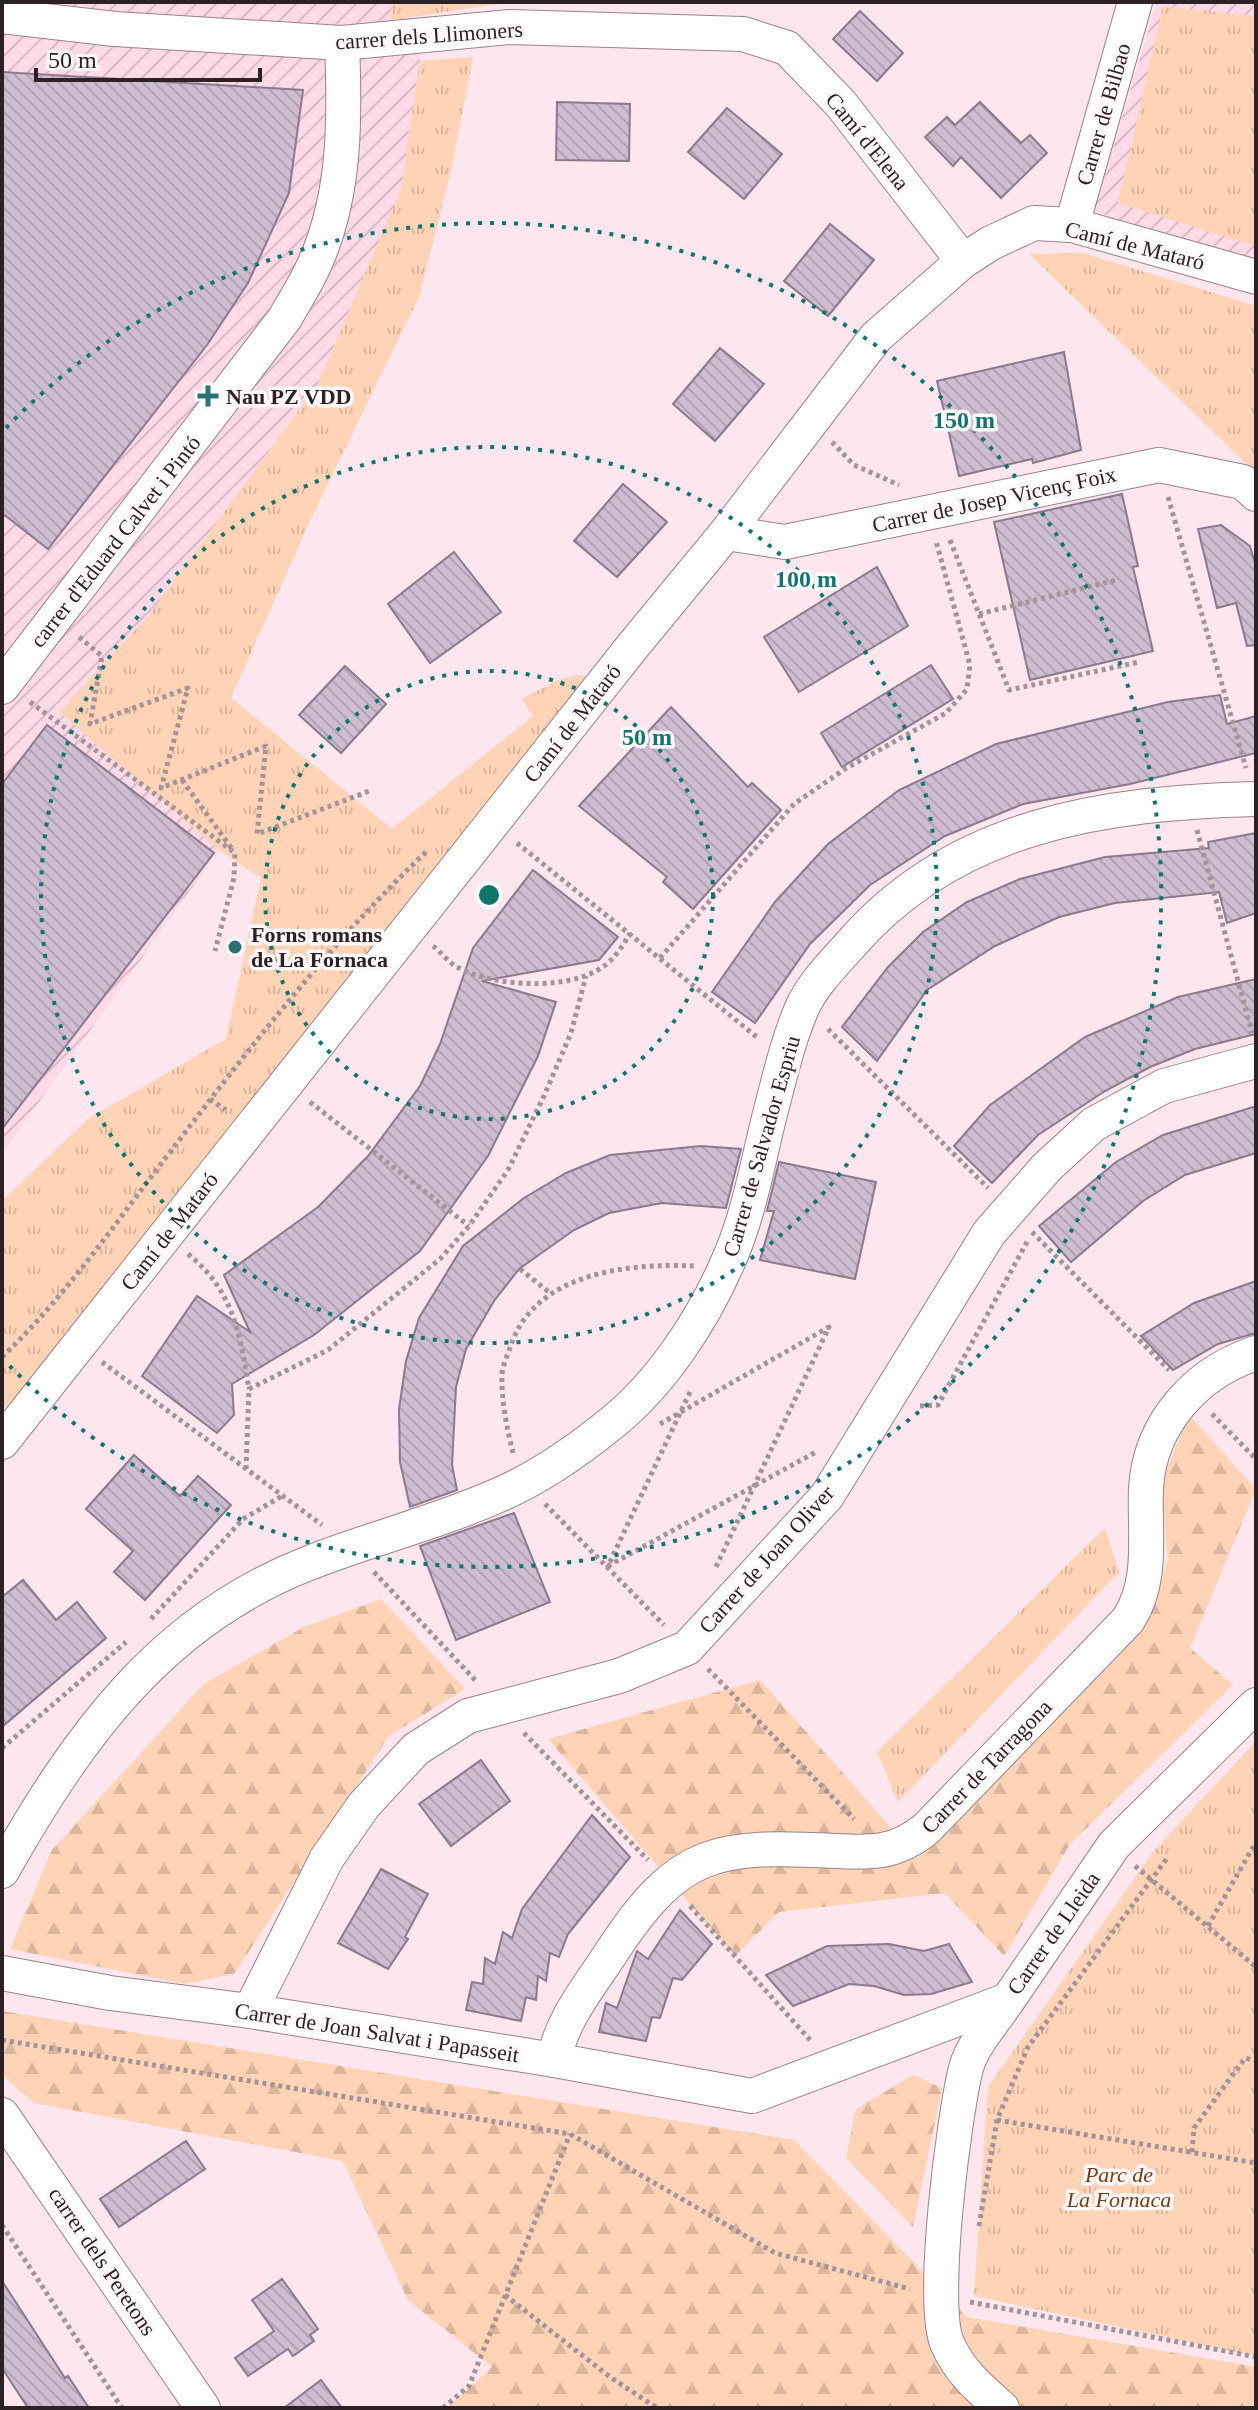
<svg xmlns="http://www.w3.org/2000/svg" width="1258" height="2410" viewBox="0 0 1258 2410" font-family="'Times New Roman',serif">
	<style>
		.industrial { fill: url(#industrial-furrows) }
		.grass { fill: url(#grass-tufts) }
		.forest { fill: url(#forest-firs) }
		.building { fill: url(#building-back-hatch); stroke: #8a7a8c; stroke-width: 2 }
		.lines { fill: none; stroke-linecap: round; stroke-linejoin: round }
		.minor-casing { stroke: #9b818b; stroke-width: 36 }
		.path { stroke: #a49399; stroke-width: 5; stroke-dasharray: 4 4; stroke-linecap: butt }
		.minor { stroke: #fff; stroke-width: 34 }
		.ring { fill: none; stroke: #0f766e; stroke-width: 4; stroke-dasharray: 4 8 }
		.poi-dot { fill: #287374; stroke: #fef8fb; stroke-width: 3 }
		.labels { text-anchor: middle; stroke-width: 7; stroke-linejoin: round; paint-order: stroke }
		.street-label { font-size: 22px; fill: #2c2225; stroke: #fef8fb }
		.poi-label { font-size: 22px; font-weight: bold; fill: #2c2225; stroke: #fef8fb; text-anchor: start }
		.park-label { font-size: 22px; font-style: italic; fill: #723e12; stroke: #fef8fb }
		.centre { fill: #0f766e; stroke: #fef8fb; stroke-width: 4 }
		.ring-label { font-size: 24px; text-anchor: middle; font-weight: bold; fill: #0f766e; stroke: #fef8fb; stroke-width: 7; stroke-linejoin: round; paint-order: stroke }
	</style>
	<defs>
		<pattern id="industrial-furrows" width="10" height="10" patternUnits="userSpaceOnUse" patternTransform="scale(2)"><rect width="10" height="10" fill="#fedae8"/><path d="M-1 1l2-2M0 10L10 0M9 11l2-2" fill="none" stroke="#dabbc7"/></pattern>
		<pattern id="grass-tufts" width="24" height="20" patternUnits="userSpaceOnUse" patternTransform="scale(2)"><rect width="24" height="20" fill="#ffd3b5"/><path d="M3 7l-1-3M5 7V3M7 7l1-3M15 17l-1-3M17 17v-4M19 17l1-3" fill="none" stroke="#dbb59c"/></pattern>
		<pattern id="forest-firs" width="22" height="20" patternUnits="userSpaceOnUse" patternTransform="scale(2)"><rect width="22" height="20" fill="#ffd3b5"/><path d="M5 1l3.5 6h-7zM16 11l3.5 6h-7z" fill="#dbb59c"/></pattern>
		<pattern id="building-back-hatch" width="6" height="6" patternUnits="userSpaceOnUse" patternTransform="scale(2)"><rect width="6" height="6" fill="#cebdd1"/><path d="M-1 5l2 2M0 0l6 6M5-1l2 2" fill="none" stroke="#b1a2b3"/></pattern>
	</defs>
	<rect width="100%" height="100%" fill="#fde6ee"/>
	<g class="industrial">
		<polygon points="2,2 414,2 420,61 401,189 318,384 150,614 59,712 219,850 2,1154"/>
		<polygon points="1157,2 1256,2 1256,269 1094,211"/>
	</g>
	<g class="grass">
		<polygon points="392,2 512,2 391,20"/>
		<polygon points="1163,6 1256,16 1256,246 1118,203"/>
		<path d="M473 57 452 167 419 297 313 514 231 698 392 829 533 716 522 699C540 691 568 670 587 677L54 1361 2 1409V1201L88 1119 226 1039 261 878 219 850 59 712 150 614 318 384 401 189 420 61Z"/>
		<polygon points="1083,253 1256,306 1256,473 1029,254"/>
		<polygon points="1105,1528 1119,1572 898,1802 877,1752"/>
		<polygon points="1256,1741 1256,2356 974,2296 988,2087 1153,1852"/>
	</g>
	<g class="forest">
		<polygon points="1189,1415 1256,1489 1190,1648 1233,1685 1070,1844 1004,1956 945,1893 779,1912 735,1956 548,1739 760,1680 918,1858 1151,1616 1168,1559 1161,1483"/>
		<polygon points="381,1599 465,1689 389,1736 234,1974 185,1984 10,1949 52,1850 204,1684 304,1627"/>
		<polygon points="2,2011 794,2140 967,2317 1256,2367 1256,2408 448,2408 492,2367 408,2300 343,2161 34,2103 2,2075"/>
		<polygon points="913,2075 942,2088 913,2227 846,2158 856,2109"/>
	</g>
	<g class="building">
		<polygon points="860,11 903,53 877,81 833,39"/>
		<polygon points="2,72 303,90 289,193 248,283 207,345 48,549 2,513"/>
		<polygon points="557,102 630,104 629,161 556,160"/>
		<polygon points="980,102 1021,143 1030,135 1047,153 1001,198 961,157 953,166 925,137 947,117 955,125"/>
		<polygon points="727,108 782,154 744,199 688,152"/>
		<polygon points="830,224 874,260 828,316 784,281"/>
		<polygon points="720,348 764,384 715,441 673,404"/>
		<polygon points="1064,352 1081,450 1033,463 1032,459 959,476 937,381"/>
		<polygon points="623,484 667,522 617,577 574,541"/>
		<polygon points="1122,494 1138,566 1133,567 1153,651 1030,680 994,522"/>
		<polygon points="1221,525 1250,546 1256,567 1256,645 1247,646 1236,603 1217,608 1198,529"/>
		<polygon points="454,552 501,612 430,663 388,604"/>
		<polygon points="877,567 908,626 799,692 764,637"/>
		<polygon points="931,665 953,699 842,767 821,733"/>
		<polygon points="345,666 386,704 341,753 299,715"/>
		<polygon points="1220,695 1227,724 1256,716 1256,753 1130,784 1023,804 945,836 870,885 810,944 755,1023 712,992 775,902 828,844 899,790 996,744 1168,702"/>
		<polygon points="671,707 748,787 752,783 781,810 693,909 663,882 667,877 579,806"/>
		<polygon points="47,725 214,853 2,1129 2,784"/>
		<polygon points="1256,833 1256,913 1227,923 1219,892 1115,903 1059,917 995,946 927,990 877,1061 842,1027 888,967 923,932 967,902 1020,879 1105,857 1209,848 1208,842"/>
		<polygon points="533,870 618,937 599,960 482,981 556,1002 538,1056 488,1156 420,1251 314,1335 232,1384 234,1415 217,1433 142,1376 197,1296 250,1332 224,1275 318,1207 368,1156 420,1086 440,1044 473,948"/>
		<polygon points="1256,979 1256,1034 1195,1049 1150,1067 1105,1091 1038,1135 992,1183 954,1146 990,1105 1085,1037 1178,997"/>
		<polygon points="1256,1106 1256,1153 1185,1175 1143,1201 1071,1262 1039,1226 1116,1162 1163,1135"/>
		<polygon points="701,1146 741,1149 726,1208 662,1203 609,1213 574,1230 519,1269 494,1301 466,1349 456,1387 452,1465 457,1490 410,1507 400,1462 399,1409 406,1361 419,1318 463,1246 524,1198 566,1173 610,1155"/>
		<polygon points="779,1162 876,1182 855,1279 760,1260 774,1211 767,1211"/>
		<polygon points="1256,1281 1256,1333 1218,1344 1173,1370 1141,1336 1194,1303"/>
		<polygon points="134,1455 180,1496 198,1476 231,1505 145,1600 114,1572 133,1551 86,1509"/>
		<polygon points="514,1513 550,1602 456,1640 420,1546"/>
		<polygon points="23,1580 56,1620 77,1602 106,1638 2,1727 2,1597"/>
		<polygon points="481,1760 510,1801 451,1846 419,1804"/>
		<polygon points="592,1815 630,1857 568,1934 559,1957 550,1953 546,1981 538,1976 536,2000 526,1997 521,2021 466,2010 472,1982 483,1984 485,1958 495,1964 503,1932 512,1938 522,1909"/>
		<polygon points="381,1869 428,1894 405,1937 408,1939 388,1969 338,1943"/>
		<polygon points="680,1910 712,1944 682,1980 673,1978 660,2018 652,2017 646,2041 599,2032 606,2003 617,2008 637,1951 648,1959"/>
		<polygon points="889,1944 924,1951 949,1944 972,1982 931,1994 904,1995 874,1986 849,1984 793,2006 766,1975 827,1946"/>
		<polygon points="186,2141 205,2169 119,2227 100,2199"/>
		<polygon points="282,2279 318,2329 310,2335 314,2341 293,2356 288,2349 248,2376 235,2358 274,2331 252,2300"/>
		<polygon points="2,2281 65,2378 68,2376 89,2408 28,2408 2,2368"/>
		<polygon points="321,2380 342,2408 284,2408"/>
	</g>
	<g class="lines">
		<g class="minor-casing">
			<g id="minor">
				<polyline points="2,16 115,29 342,43 510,27 743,34 787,48 841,104 963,261"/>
				<polyline points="1072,225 1135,2"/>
				<polyline points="726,533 785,542 1159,465 1243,482 1256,494"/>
				<path d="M2 687 285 318C295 300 307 282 315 263 346 194 345 117 342 43"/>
				<polyline points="2,1442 632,647 726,533 876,337 963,261 991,243 1034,223 1072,225 1256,277"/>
				<path d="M2 1871C77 1738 160 1621 309 1563 372 1538 439 1522 501 1494 540 1477 581 1448 613 1422 662 1382 702 1321 727 1264 749 1217 758 1160 771 1110 780 1076 788 1040 802 1008 812 985 834 963 851 944 955 824 1105 803 1256 799"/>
				<polyline points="2,1973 110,1993 250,2011 554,2060 752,2096 1008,2000 1114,1845 1256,1705"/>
				<polyline points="250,2011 327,1858 364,1805 416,1749 468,1716 619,1676 687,1648 827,1496 989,1233 1047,1167 1094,1124 1164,1086 1256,1061"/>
				<path d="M554 2060C561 2020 589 1987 611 1953 679 1848 717 1845 836 1851 873 1853 897 1853 927 1828L1128 1620C1154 1581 1144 1532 1146 1488 1150 1423 1196 1373 1256 1353"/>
				<polyline points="2,2115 203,2408"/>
				<path d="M1002 2408C979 2388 959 2371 947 2343 930 2301 954 2116 966 2068 972 2045 995 2020 1008 2000"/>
			</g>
		</g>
		<g class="path">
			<polyline points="832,442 854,465 899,485"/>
			<polyline points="1168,497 1246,768"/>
			<polyline points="950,540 1009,690 1139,662"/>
			<polyline points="979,614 1117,580"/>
			<polyline points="79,637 102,656 90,724 188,688 161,788 266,746 257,834 372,790"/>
			<polyline points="30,702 235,853 234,878 215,951"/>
			<polyline points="182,780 232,849"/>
			<polyline points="1197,830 1252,1033"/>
			<polyline points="517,843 758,1038"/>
			<path d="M433 946C441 952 448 962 457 967 494 988 581 993 612 959 619 952 625 942 630 933"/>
			<polyline points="660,958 794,804 845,769 946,713 967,689 970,665 936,541"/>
			<polyline points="828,1029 988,1188"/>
			<polyline points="210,1099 225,1110"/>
			<polyline points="310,1102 469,1226"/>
			<polyline points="1032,1232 1169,1370"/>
			<path d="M188 1254C234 1291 240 1335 249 1389"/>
			<polyline points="520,1269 550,1293"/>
			<path d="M2 1357C65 1297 114 1225 167 1156 248 1050 330 943 427 851"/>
			<polyline points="102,1362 322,1525"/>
			<polyline points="690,1392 608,1566 816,1452"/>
			<polyline points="920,1406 938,1405 1028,1240"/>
			<polyline points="1212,1414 1256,1459"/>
			<polyline points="660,1424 829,1327 715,1569"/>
			<path d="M513 1453C507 1428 501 1400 502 1374 503 1364 508 1354 511 1345 536 1272 629 1263 695 1266"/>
			<polyline points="246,1469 249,1389 328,1350 440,1259 469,1226 508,1170 544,1096 571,1033 586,976"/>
			<polyline points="545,1504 664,1625"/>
			<polyline points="374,1572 476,1681"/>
			<polyline points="151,1619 243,1519 282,1496"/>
			<polyline points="708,1669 854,1819"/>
			<polyline points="524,1733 648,1860"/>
			<polyline points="2,1748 126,1642"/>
			<polyline points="1135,1866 1256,1967"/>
			<polyline points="690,1906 811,2041"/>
			<polyline points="1208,1926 1256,1842"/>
			<polyline points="2,2040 570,2134 775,2253 910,2289"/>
			<polyline points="997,2120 1256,2163"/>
			<polyline points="1192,2152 1194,2128 1245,2058 1256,2061"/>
			<polyline points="2,2225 122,2408"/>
			<polyline points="979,2226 997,2120 1028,2047 1168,1857"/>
			<polyline points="505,2295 610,2377 657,2408"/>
			<polyline points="970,2302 1256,2357"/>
			<polyline points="443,2408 469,2386 570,2134"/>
		</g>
		<use href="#minor" class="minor"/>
	</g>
	<g class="ring">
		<circle cx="489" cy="895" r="224"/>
		<circle cx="489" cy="895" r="448"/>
		<path d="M6 428A672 672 0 1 1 6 1362"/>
	</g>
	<g class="poi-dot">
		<path d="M204 384h8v8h8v8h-8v8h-8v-8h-8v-8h8z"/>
		<circle cx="235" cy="947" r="8"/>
	</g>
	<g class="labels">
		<g class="street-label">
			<text transform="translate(429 35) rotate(-4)" y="8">carrer dels Llimoners</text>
			<text transform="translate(1103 114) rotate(-74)" y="8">Carrer de Bilbao</text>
			<text transform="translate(868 141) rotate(51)" y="8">Camí d'Elena</text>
			<text transform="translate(1135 245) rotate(14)" y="8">Camí de Mataró</text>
			<text transform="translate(994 499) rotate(-12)" y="8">Carrer de Josep Vicenç Foix</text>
			<text transform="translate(115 541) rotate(-52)" y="8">carrer d'Eduard Calvet i Pintó</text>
			<text transform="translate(572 723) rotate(-52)" y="8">Camí de Mataró</text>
			<text transform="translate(761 1146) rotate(-74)" y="8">Carrer de Salvador Espriu</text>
			<text transform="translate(169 1231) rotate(-52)" y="8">Camí de Mataró</text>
			<text transform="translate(766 1559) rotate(-48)" y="8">Carrer de Joan Oliver</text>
			<text transform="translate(986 1766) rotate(-46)" y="8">Carrer de Tarragona</text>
			<text transform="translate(1053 1933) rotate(-55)" y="8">Carrer de Lleida</text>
			<text transform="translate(377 2032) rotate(9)" y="8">Carrer de Joan Salvat i Papasseit</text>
			<text transform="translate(103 2261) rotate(56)" y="8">carrer dels Peretons</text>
		</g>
		<g class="poi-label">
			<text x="226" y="404">Nau PZ VDD</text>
			<text x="251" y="942">Forns romans<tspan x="251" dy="25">de La Fornaca</tspan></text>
		</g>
		<g class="park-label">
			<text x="1119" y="2182">Parc de<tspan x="1119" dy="25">La Fornaca</tspan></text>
		</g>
	</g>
	<circle cx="489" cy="895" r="12" class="centre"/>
	<g class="ring-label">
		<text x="964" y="428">150 m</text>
		<text x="806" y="587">100 m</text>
		<text x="647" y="745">50 m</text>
	</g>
	<rect width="1258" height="2410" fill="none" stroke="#2c2225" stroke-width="8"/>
	<path d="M36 68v12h224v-12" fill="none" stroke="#2c2225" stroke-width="4"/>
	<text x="48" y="68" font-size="24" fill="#2c2225" stroke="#fef8fb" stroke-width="6" paint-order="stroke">50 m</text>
</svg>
